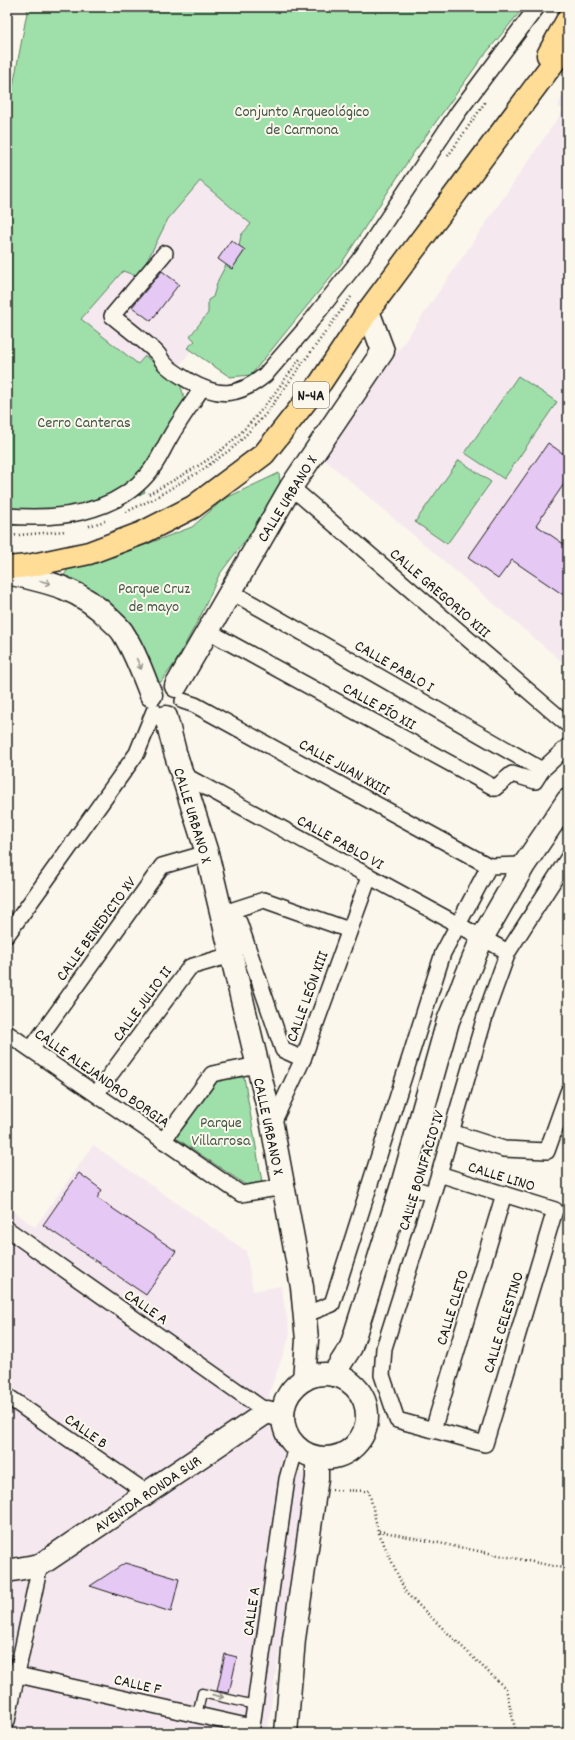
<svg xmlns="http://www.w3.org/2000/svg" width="575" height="1740" viewBox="0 0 575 1740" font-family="Dekko,sans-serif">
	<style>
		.built { fill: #f5e9ef }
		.green { fill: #9fe0aa; stroke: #5e7e63 }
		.building { fill: #e6c8f5; stroke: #1c1c1c }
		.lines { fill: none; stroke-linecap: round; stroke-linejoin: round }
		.lane-casing { stroke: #1c1c1c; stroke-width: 11 }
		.street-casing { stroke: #1c1c1c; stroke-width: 18 }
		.secondary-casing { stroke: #1c1c1c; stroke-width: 25 }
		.highway-casing { stroke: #1c1c1c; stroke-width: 25 }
		.path { stroke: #1c1c1c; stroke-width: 2.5; stroke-dasharray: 1 3; stroke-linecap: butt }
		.lane { stroke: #fbf7ec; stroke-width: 8 }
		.street { stroke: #fbf7ec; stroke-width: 15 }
		.secondary { stroke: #fbf7ec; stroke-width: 22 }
		.highway { stroke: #ffdd96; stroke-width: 22 }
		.oneway { stroke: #97948e }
		.labels { text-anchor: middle; stroke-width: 4; stroke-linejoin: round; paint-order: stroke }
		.shield { fill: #fbf7ec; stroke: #5f5e5a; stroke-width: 1 }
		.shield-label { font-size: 15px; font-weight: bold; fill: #1c1c1c }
		.park-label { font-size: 16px; fill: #435747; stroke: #fbf7ec }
		.street-label { font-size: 16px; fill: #1c1c1c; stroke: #fbf7ec }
	</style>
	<rect width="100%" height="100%" fill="#fbf7ec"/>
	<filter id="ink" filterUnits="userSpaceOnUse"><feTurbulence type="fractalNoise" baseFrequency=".025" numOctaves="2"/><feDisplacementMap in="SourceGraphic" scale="8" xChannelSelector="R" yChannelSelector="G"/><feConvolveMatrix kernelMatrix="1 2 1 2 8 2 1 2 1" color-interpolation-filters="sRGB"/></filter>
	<g filter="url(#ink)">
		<g class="built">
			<polygon points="568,86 568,667 324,459 564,109 557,107"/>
			<polygon points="200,181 251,224 241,236 239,246 245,250 232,269 218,280 213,297 208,300 208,313 190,336 195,341 188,348 191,351 171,376 145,356 138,365 81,319 123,271 139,277 168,219"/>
			<polygon points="93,1145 246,1251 253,1291 281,1286 290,1335 269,1394 281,1449 305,1477 267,1733 7,1733 7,1207 35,1227"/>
		</g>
		<g class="green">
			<polygon points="28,7 524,7 482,58 412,155 341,264 251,375 230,377 187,348 195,341 190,336 208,313 208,300 213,297 218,280 226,265 232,269 245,250 239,246 241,235 251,224 200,181 168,219 139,277 123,271 81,319 138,364 145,356 176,380 181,387 185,400 140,483 145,492 119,505 59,522 7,526 7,118"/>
			<polygon points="518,376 557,402 504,479 465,453"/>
			<polygon points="459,460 491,482 447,544 415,522"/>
			<polygon points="279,473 282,501 243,543 219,575 201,615 175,663 151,695 102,611 58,585 77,555 113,557 192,527 224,499"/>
			<polygon points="244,1077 262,1182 246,1185 176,1138 220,1078"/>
		</g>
		<g class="building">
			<polygon points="231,240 245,250 232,269 218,259"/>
			<polygon points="162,271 179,284 151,321 132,307"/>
			<polygon points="548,443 568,457 568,478 536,525 568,547 568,598 512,560 498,579 468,558"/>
			<polygon points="79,1173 102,1190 97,1198 176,1251 146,1295 43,1225"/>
			<polygon points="125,1563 179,1579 171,1612 90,1586"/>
			<polygon points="225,1654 237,1657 229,1693 217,1691"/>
		</g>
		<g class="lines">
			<g class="lane-casing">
				<polyline id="lane" points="197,1715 202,1693 255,1705"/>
			</g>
			<g class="street-casing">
				<g id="street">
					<path d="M165 253 112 316C127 328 143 340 157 353 160 356 161 360 164 363 170 370 181 376 189 381 219 398 238 397 265 375L304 330 363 255 459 111 537 7"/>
					<polyline points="291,487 568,725"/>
					<path d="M7 516C56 520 113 514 147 475 157 464 162 451 169 439 179 421 191 405 202 388"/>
					<polyline points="230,591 542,770"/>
					<polyline points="208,631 495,788 512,774 535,781 542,770 568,746"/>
					<polyline points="183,701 195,705 489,866"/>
					<polyline points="182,774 508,952"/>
					<polyline points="221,914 239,922 283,1050 303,1059"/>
					<polyline points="221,914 264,900 349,930"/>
					<polyline points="7,935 137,753 154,711"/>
					<polyline points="7,1033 241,1194 284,1187"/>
					<polyline points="31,1049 162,866 207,853"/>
					<polyline points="96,1094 190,967 231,955"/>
					<polyline points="272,1125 303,1059 369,877"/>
					<polyline points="451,1132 504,1149 547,1151 568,1092"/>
					<polyline points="163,1141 212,1074 257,1065"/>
					<polyline points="439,1174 555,1210 485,1444 397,1420 382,1375 384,1348 439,1174 486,1013 508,952 568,858"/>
					<polyline points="402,1185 432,1194"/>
					<polyline points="7,1229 267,1412"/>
					<polyline points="304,1315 332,1304 443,953 489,866 524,865"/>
					<polyline points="7,1396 147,1493"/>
					<polyline points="433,1430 504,1194"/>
					<polyline points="18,1675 251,1727"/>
					<polyline points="7,1721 40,1565"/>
					<polyline points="251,1733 287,1479 296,1447"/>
				</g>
			</g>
			<g class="secondary-casing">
				<g id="secondary">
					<path d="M7 573C49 582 80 588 111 620 115 624 120 628 123 633 135 652 143 674 151 695"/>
					<polyline points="176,686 291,487 383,351 368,311"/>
					<polyline points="166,717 175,752 207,853 272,1125 302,1287 307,1340 304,1380"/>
					<circle cx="325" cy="1416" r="42"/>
					<polyline points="333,1375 351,1347 402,1185 448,1021 482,938 524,865 568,800"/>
					<polyline points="7,1571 40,1565 267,1412 283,1416"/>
					<polyline points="286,1733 294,1639 317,1478 317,1458"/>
				</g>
			</g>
			<g class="highway-casing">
				<g id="highway">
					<polyline points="548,55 568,19"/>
					<polyline points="7,568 28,566 89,553 142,533 193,507 264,454 321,382 368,311 568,43"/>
				</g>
			</g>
			<g class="path">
				<polyline points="448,156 486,101"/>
				<path d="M149 494C177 478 207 463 231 442 259 417 278 388 300 359"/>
				<polyline points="126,512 151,500 199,472 234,447 265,415 351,297"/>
				<polyline points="89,526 105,521"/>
				<polyline points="7,536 66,531"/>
				<polyline points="332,1490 369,1491 378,1531 406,1593 506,1689 516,1733"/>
				<polyline points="379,1531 568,1569"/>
			</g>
			<use href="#lane" class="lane"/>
			<use href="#street" class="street"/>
			<use href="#secondary" class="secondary"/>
			<use href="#highway" class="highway"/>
		</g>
		<defs><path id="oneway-shaft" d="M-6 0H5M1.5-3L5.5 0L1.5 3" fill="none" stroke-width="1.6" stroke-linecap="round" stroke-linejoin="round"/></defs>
		<g class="oneway">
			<use href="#oneway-shaft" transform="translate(45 582) rotate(15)"/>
			<use href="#oneway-shaft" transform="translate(139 664) rotate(66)"/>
			<use href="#oneway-shaft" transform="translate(218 1696) rotate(13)"/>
		</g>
	</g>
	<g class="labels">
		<rect class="shield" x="293" y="382" width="36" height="26" rx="3"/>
		<g class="shield-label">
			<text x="311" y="400">N-4A</text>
		</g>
		<g class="park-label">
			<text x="302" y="116">Conjunto Arqueológico<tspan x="302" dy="18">de Carmona</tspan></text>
			<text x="84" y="427">Cerro Canteras</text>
			<text x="154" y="593">Parque Cruz<tspan x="154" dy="18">de mayo</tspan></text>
			<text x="221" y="1127">Parque<tspan x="221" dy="18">Villarrosa</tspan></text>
		</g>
		<g class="street-label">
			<text transform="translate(286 498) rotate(-58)" y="6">CALLE URBANO X</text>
			<text transform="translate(441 592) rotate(41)" y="6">CALLE GREGORIO XIII</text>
			<text transform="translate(395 665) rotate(30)" y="6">CALLE PABLO I</text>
			<text transform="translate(380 705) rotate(29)" y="6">CALLE PÍO XII</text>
			<text transform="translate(345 766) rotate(29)" y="6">CALLE JUAN XXIII</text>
			<text transform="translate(194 815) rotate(73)" y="6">CALLE URBANO X</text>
			<text transform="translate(341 841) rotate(29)" y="6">CALLE PABLO VI</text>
			<text transform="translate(95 928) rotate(-54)" y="6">CALLE BENEDICTO XV</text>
			<text transform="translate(306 996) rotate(-70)" y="6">CALLE LEÓN XIII</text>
			<text transform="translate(141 1003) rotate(-54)" y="6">CALLE JULIO II</text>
			<text transform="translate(103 1077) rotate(35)" y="6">CALLE ALEJANDRO BORGIA</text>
			<text transform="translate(270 1126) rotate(78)" y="6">CALLE URBANO X</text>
			<text transform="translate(420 1170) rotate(-73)" y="6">CALLE BONIFACIO IV</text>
			<text transform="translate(502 1175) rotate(17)" y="6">CALLE LINO</text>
			<text transform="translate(147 1306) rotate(35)" y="6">CALLE A</text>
			<text transform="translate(451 1307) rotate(-73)" y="6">CALLE CLETO</text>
			<text transform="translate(502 1322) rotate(-73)" y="6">CALLE CELESTINO</text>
			<text transform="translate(87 1430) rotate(35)" y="6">CALLE B</text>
			<text transform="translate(147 1493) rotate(-34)" y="6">AVENIDA RONDA SUR</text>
			<text transform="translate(250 1611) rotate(-82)" y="6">CALLE A</text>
			<text transform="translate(138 1683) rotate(13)" y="6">CALLE F</text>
		</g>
	</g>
	<rect width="575" height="1740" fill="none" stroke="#fbf7ec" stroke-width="24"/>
	<rect x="12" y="12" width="551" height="1716" fill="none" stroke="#1c1c1c" stroke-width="1.5" filter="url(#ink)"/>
</svg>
